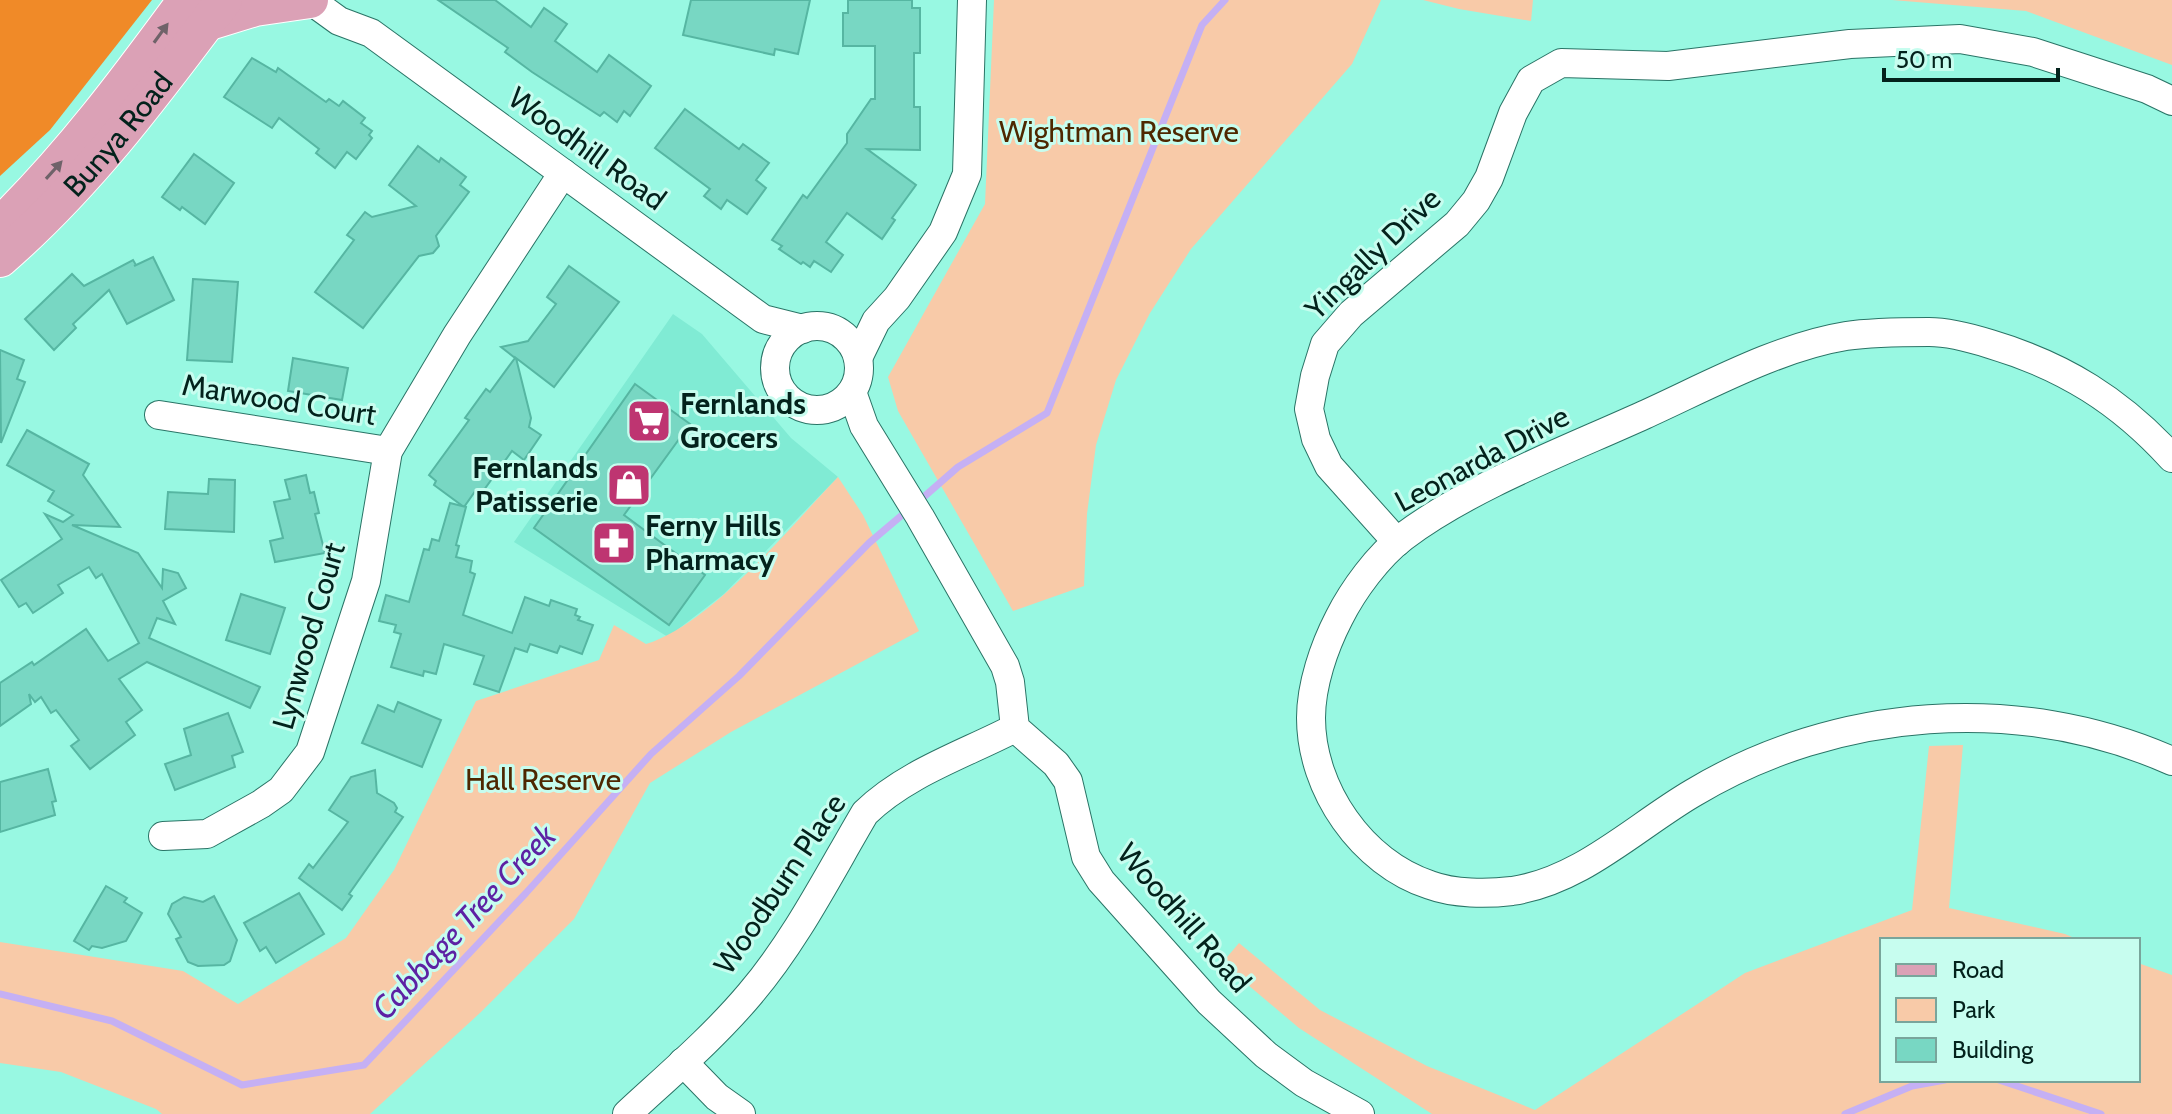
<svg xmlns="http://www.w3.org/2000/svg" width="2172" height="1114" viewBox="0 0 2172 1114" font-family="Cabin,sans-serif">
	<style>
		.built { fill: #80ebd4 }
		.green { fill: #f8caa8 }
		.forest { fill: #f08a28 }
		.lines { fill: none; stroke-linecap: round; stroke-linejoin: round }
		.stream { stroke: #c5b0f4; stroke-width: 7 }
		.building { fill: #78d7c3; stroke: #56b6a2; stroke-width: 2 }
		.minor-casing { stroke: #2a7466; stroke-width: 30 }
		.major-casing { stroke: #fff; stroke-width: 38 }
		.minor { stroke: #fff; stroke-width: 28 }
		.major { stroke: #dba1b6; stroke-width: 36 }
		.oneway { fill: #6f6269 }
		.labels { text-anchor: middle; stroke-width: 6; stroke-linejoin: round; paint-order: stroke }
		.park-label { font-size: 30px; fill: #4e2700; stroke: #c7fdef }
		.street-label { font-size: 30px; fill: #03221c; stroke: #c7fdef }
		.poi-label { font-size: 30px; font-weight: bold; fill: #03221c; stroke: #c7fdef; text-anchor: start }
		.water-label { font-size: 32px; font-style: italic; fill: #5d22a3; stroke: #c7fdef }
	</style>
	<rect width="100%" height="100%" fill="#98f8e2"/>
	<polygon class="built" points="673,314 702,334 791,438 838,477 724,594 668,637 514,542"/>
	<g class="green">
		<polygon points="994,0 1381,0 1352,64 1191,249 1150,313 1116,380 1096,445 1087,514 1084,586 1013,611 898,411 888,377 985,204"/>
		<polygon points="1423,0 1533,0 1531,21 1459,9"/>
		<polygon points="1892,0 2172,0 2172,65 2026,11"/>
		<path d="M838 477 863 515 919 631 731 732 650 783 574 919 481 1012 370 1114H162L156 1109 61 1072 0 1063V942L183 971 238 1004 346 938 394 870 476 701 599 660 614 625 646 644C711 624 790 527 838 477Z"/>
		<polygon points="1963,745 1949,908 2065,934 2079,940 1882,940 1882,1080 2138,1080 2138,963 2172,975 2172,1114 1432,1114 1299,1028 1222,963 1239,943 1320,1010 1427,1066 1535,1110 1745,973 1912,910 1929,746"/>
	</g>
	<polygon class="forest" points="0,0 152,0 50,130 0,176"/>
	<g class="lines">
		<g class="stream">
			<polyline points="918,502 958,467 1047,413 1202,25 1225,0"/>
			<polyline points="0,994 112,1021 242,1085 364,1065 526,893 651,754 739,676 869,543 908,510"/>
			<polyline points="1999,1080 2101,1114"/>
			<polyline points="1845,1114 1912,1086 1945,1080"/>
		</g>
	</g>
	<g class="building">
		<polygon points="438,0 495,0 531,27 544,8 567,24 555,41 597,72 609,55 651,86 630,116 624,111 617,122 604,112 600,116 532,72 505,52 508,48"/>
		<polygon points="691,0 810,0 798,54 775,49 774,55 683,35"/>
		<polygon points="848,0 912,0 912,8 920,8 920,53 914,53 914,107 920,107 920,150 867,149 916,185 892,218 895,220 882,239 847,213 826,242 843,255 831,272 814,261 810,267 803,262 801,264 779,249 782,246 772,240 803,195 807,198 847,143 847,134 871,99 875,99 875,46 843,46 843,13 848,13"/>
		<polygon points="252,58 276,72 278,68 326,102 329,99 339,106 343,101 365,118 361,123 372,131 369,135 372,138 356,159 347,152 335,168 316,153 319,149 279,118 272,128 224,97"/>
		<polygon points="685,109 739,149 743,144 769,163 756,180 766,188 747,214 727,200 721,209 704,196 710,189 655,148"/>
		<polygon points="418,146 439,162 441,158 466,177 460,185 469,192 436,236 439,246 433,253 419,256 363,328 315,292 354,240 347,235 365,212 372,217 416,206 389,185"/>
		<polygon points="194,154 234,183 205,224 182,207 180,210 162,197"/>
		<polygon points="153,257 174,300 127,324 109,290 73,324 76,328 54,350 25,319 72,274 84,286 133,260 136,265 134,266"/>
		<polygon points="569,266 619,302 554,387 516,358 531,418 529,427 541,435 524,460 512,451 481,494 476,490 464,507 434,485 436,481 429,475 469,420 465,418 486,389 490,392 515,358 501,347 528,341 556,304 547,297"/>
		<polygon points="193,279 238,282 232,362 187,360"/>
		<polygon points="0,350 24,360 17,379 25,382 1,443"/>
		<polygon points="293,358 348,368 342,400 288,391"/>
		<polygon points="635,384 690,424 624,515 705,575 669,625 534,528"/>
		<polygon points="27,430 89,464 83,475 120,527 72,525 138,553 162,588 163,569 178,573 186,588 163,601 175,624 157,618 149,638 260,687 250,708 147,662 119,679 142,710 126,722 135,735 90,769 71,746 79,740 56,710 51,713 41,697 35,702 29,694 31,704 0,726 0,683 32,662 34,665 86,629 108,661 139,643 102,574 96,578 89,567 58,585 63,593 33,613 26,603 19,607 1,580 62,539 45,514 63,522 73,515 48,501 54,491 7,465"/>
		<polygon points="306,475 310,493 314,492 319,513 315,514 325,553 275,562 270,541 283,538 274,502 290,499 285,480"/>
		<polygon points="209,479 235,480 234,532 165,529 168,492 208,494"/>
		<polygon points="450,503 466,507 456,545 459,546 456,557 472,561 470,572 475,574 463,615 512,633 525,597 549,606 551,600 577,609 575,615 580,617 578,620 593,625 582,654 560,646 557,653 530,644 527,652 515,648 499,692 474,684 484,656 444,644 436,674 424,671 423,676 391,667 401,634 394,632 396,625 379,621 386,595 409,602 424,549 429,550 432,539 439,541"/>
		<polygon points="241,594 285,608 270,654 226,640"/>
		<polygon points="398,702 441,720 422,767 362,743 378,705 394,712"/>
		<polygon points="228,713 243,752 232,756 235,767 175,790 165,764 191,755 184,729"/>
		<polygon points="48,769 56,801 52,802 55,815 0,832 0,782"/>
		<polygon points="375,770 377,793 394,803 397,808 395,812 403,817 349,894 352,896 342,910 299,878 309,864 313,868 348,822 329,810 351,777"/>
		<polygon points="106,886 127,898 124,902 142,913 126,941 102,948 92,946 89,950 74,941"/>
		<polygon points="299,893 324,934 276,963 266,947 260,951 244,923"/>
		<polygon points="214,896 237,940 230,961 224,965 198,966 188,962 176,939 181,937 168,914 172,904 184,897 203,902"/>
	</g>
	<g class="lines">
		<g class="minor-casing">
			<g id="minor">
				<polyline points="310,0 339,21 371,33 763,319 803,329"/>
				<circle cx="817" cy="368" r="42"/>
				<polyline points="858,358 876,321 897,298 943,232 967,174 972,0"/>
				<polyline points="852,392 864,426 920,517 1005,666 1010,682 1015,728 1056,764 1068,781 1086,857 1101,881 1209,1002 1266,1055 1304,1083 1360,1114"/>
				<polyline points="159,415 388,451"/>
				<path d="M2172 458C2120 401 2064 366 1990 344 1971 338 1950 332 1929 332 1903 332 1872 332 1846 336 1778 347 1706 387 1644 415 1567 450 1469 487 1403 537 1378 556 1353 590 1339 618 1324 647 1311 685 1311 718 1311 789 1362 863 1430 885 1454 894 1487 894 1512 891 1581 881 1635 827 1693 793 1836 707 2019 693 2172 761"/>
				<polyline points="1397,542 1329,466 1316,439 1309,409 1315,376 1325,344 1351,314 1457,224 1476,201 1489,178 1513,113 1531,80 1561,63 1668,66 1850,44 1960,39 2033,52 2147,89 2172,101"/>
				<polyline points="163,836 207,834 261,804 281,790 310,752 366,581 388,451 457,335 563,173"/>
				<polyline points="683,1062 717,1097 741,1114"/>
				<path d="M627 1114C668 1076 713 1038 750 994 796 940 829 874 865 813 906 773 965 754 1015 728"/>
			</g>
		</g>
		<g class="major-casing">
			<g id="major">
				<polyline points="206,23 255,8 310,0"/>
				<path d="M0 225C70 157 128 79 186 0"/>
				<path id="s1" d="M0 259C87 184 155 92 224 0"/>
			</g>
		</g>
		<use href="#minor" class="minor"/>
		<use href="#major" class="major"/>
	</g>
	<defs><path id="oneway-solid" d="M-6-.8H1V-3.2L6.5 0L1 3.2V.8H-6Z" transform="scale(2)"/></defs>
	<g class="oneway">
		<use href="#oneway-solid" transform="translate(161 33) rotate(-54)"/>
		<use href="#oneway-solid" transform="translate(54 170) rotate(-48)"/>
	</g>
	<defs>
		<g id="supermarket-square" transform="scale(2.3)"><rect x="-9" y="-9" width="18" height="18" rx="4" fill="#be3571" stroke="#c7fdef"/><path d="M-6-5.5h2.5l.6 2H6L4.5 2H-2.5L-4.4-4H-6ZM-1.5 3.2a1.3 1.3 0 1 0 .1 0ZM3 3.2a1.3 1.3 0 1 0 .1 0Z" fill="#fff"/></g>
		<g id="shop-square" transform="scale(2.3)"><rect x="-9" y="-9" width="18" height="18" rx="4" fill="#be3571" stroke="#c7fdef"/><path d="M-5-2.5h2.3a2.7 3.5 0 0 1 5.4 0H5L5.5 6h-11ZM-1.5-2.5h3a1.5 2.3 0 0 0-3 0Z" fill="#fff"/></g>
		<g id="pharmacy-square" transform="scale(2.3)"><rect x="-9" y="-9" width="18" height="18" rx="4" fill="#be3571" stroke="#c7fdef"/><path d="M-2-6h4v4h4v4h-4v4h-4v-4h-4v-4h4Z" fill="#fff"/></g>
	</defs>
	<g fill-rule="evenodd">
		<use href="#supermarket-square" x="649" y="421"/>
		<use href="#shop-square" x="629" y="485"/>
		<use href="#pharmacy-square" x="614" y="543"/>
	</g>
	<g class="labels">
		<g class="park-label">
			<text x="1119" y="142">Wightman Reserve</text>
			<text x="543" y="790">Hall Reserve</text>
		</g>
		<g class="street-label">
			<text dy="10" stroke="none"><textPath href="#s1" startOffset="172">Bunya Road</textPath></text>
			<text transform="translate(587 149) rotate(36)" y="10">Woodhill Road</text>
			<text transform="translate(1373 254) rotate(-44)" y="10">Yingally Drive</text>
			<text transform="translate(279 400) rotate(9)" y="10">Marwood Court</text>
			<text transform="translate(1482 459) rotate(-28)" y="10">Leonarda Drive</text>
			<text transform="translate(309 636) rotate(-74)" y="10">Lynwood Court</text>
			<text transform="translate(780 884) rotate(-56)" y="10">Woodburn Place</text>
			<text transform="translate(1184 918) rotate(49)" y="10">Woodhill Road</text>
		</g>
		<g class="poi-label">
			<text x="680" y="414">Fernlands<tspan x="680" dy="34">Grocers</tspan></text>
			<text x="598" y="478" text-anchor="end">Fernlands<tspan x="598" dy="34">Patisserie</tspan></text>
			<text x="645" y="536">Ferny Hills<tspan x="645" dy="34">Pharmacy</tspan></text>
		</g>
		<g class="water-label">
			<text transform="translate(464 922) rotate(-47)" y="11">Cabbage Tree Creek</text>
		</g>
	</g>
	<rect x="1880" y="938" width="260" height="144" fill="#c7fdef" stroke="#79a59b" stroke-width="2"/>
	<rect x="1896" y="964" width="40" height="12" fill="#dba1b6" stroke="#79a59b" stroke-width="2"/>
	<text x="1952" y="978" font-size="24" fill="#03221c">Road</text>
	<rect x="1896" y="998" width="40" height="24" fill="#f8caa8" stroke="#79a59b" stroke-width="2"/>
	<text x="1952" y="1018" font-size="24" fill="#03221c">Park</text>
	<rect x="1896" y="1038" width="40" height="24" fill="#78d7c3" stroke="#79a59b" stroke-width="2"/>
	<text x="1952" y="1058" font-size="24" fill="#03221c">Building</text>
	<path d="M1884 68v12h174v-12" fill="none" stroke="#03221c" stroke-width="4"/>
	<text x="1896" y="68" font-size="24" fill="#03221c" stroke="#c7fdef" stroke-width="6" paint-order="stroke">50 m</text>
</svg>
